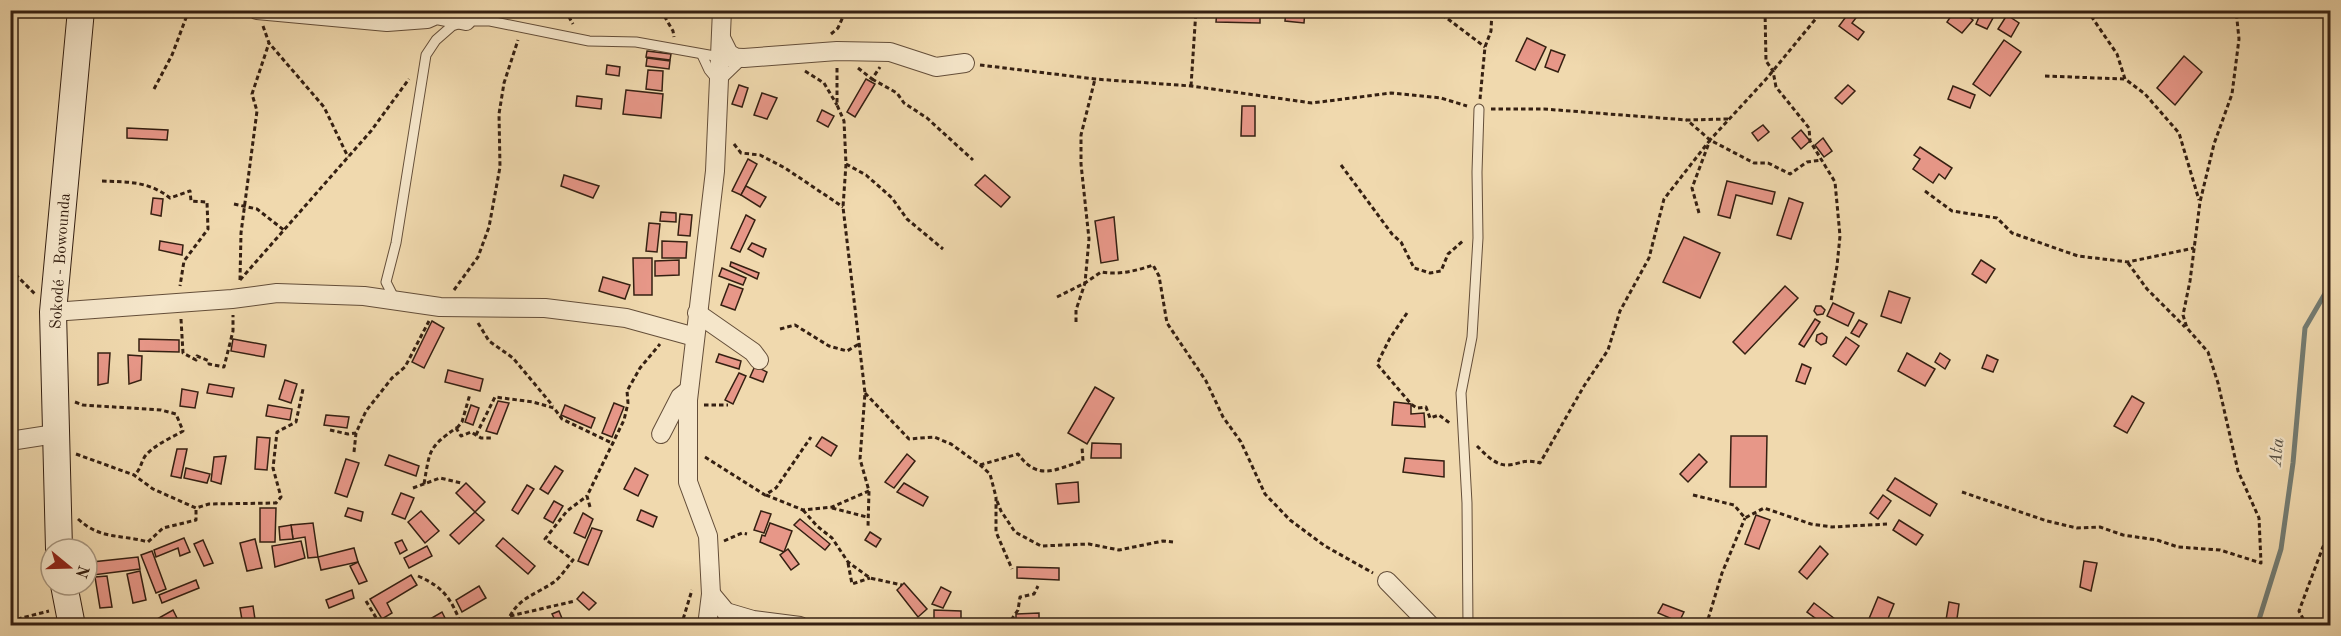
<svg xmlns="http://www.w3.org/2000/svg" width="2341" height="636" viewBox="0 0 2341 636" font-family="'Old Standard TT',serif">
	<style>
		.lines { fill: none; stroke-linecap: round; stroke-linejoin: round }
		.stream { stroke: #737c73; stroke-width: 5 }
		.building { fill: #e79788; stroke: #352012; stroke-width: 1.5 }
		.service-casing { stroke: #644e39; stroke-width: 11 }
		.minor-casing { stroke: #644e39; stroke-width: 20 }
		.secondary-casing { stroke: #352012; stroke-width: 28 }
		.path { stroke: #352012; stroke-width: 3; stroke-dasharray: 4.5 3; stroke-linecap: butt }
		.service { stroke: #f5e6ca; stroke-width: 9 }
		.minor { stroke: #f5e6ca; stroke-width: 18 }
		.secondary { stroke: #f5e6ca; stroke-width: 26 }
		.labels { text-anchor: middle; stroke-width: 4.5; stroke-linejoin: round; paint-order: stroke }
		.street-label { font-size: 16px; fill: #352012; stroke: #f5e6ca }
		.water-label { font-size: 18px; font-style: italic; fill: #544e42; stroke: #f5e6ca }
	</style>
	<rect width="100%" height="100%" fill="#f0d9ae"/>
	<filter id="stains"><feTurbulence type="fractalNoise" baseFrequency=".00333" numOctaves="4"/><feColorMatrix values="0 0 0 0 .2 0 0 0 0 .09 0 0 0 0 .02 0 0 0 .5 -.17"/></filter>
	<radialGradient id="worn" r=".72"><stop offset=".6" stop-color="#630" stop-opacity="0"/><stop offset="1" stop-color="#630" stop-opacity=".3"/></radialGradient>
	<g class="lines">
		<polyline class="stream" points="2257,626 2281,549 2293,463 2305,328 2330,285"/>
	</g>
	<g class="building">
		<polygon points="876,10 899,10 897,17"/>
		<polygon points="1217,10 1260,10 1260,23 1216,22"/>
		<polygon points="1286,10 1305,10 1304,23 1285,21"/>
		<polygon points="1851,10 1862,10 1852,23 1864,32 1858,40 1839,26"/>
		<polygon points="1955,10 1960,10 1973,20 1962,33 1947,22"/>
		<polygon points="1982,10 1994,16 1987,29 1976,24"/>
		<polygon points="2007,15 2019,23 2011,37 1998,29"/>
		<polygon points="1527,38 1546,47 1535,70 1516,61"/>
		<polygon points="2004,40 2021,52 1990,96 1973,84"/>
		<polygon points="1551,50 1565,55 1558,72 1545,67"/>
		<polygon points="647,51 671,54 670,60 646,57"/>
		<polygon points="2184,56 2202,72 2175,105 2157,88"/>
		<polygon points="647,58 670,61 669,69 646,66"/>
		<polygon points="607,65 620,67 619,76 606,74"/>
		<polygon points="648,70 663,71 662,91 646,89"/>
		<polygon points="866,79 875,84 855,117 847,112"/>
		<polygon points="739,85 748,88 742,107 732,104"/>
		<polygon points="1848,85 1855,91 1842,104 1835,98"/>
		<polygon points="1953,86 1975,95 1970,108 1948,99"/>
		<polygon points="626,90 663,94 661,118 623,114"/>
		<polygon points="762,93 777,98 767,119 754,115"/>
		<polygon points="577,96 602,99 601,109 576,106"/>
		<polygon points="1242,106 1255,106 1255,136 1241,136"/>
		<polygon points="822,110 834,116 828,127 817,121"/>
		<polygon points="1763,125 1769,132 1758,141 1752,133"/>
		<polygon points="127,128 168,130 167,140 127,138"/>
		<polygon points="1801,130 1810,141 1801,149 1792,138"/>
		<polygon points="1823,138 1832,151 1824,157 1815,145"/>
		<polygon points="1920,147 1952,168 1945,179 1939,174 1933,183 1913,169 1920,159 1914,155"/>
		<polygon points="748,159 757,164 741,195 732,191"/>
		<polygon points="564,175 599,186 593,198 561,186"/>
		<polygon points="985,175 1010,197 1001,207 975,185"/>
		<polygon points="1727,181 1775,192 1772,204 1736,195 1730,218 1718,215"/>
		<polygon points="746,186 766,197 760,207 741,195"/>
		<polygon points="153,198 163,199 161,216 151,214"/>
		<polygon points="1789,198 1803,203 1791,239 1777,235"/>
		<polygon points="661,212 676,213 676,222 660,221"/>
		<polygon points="680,214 692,215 690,236 678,235"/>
		<polygon points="746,215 755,220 740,252 731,248"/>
		<polygon points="1114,217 1118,260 1101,263 1095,221"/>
		<polygon points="649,223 660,224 657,252 646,251"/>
		<polygon points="1684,237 1720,253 1700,298 1663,282"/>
		<polygon points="160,241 183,245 182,255 159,250"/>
		<polygon points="662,241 687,242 686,258 662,258"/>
		<polygon points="752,243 766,249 763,257 748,249"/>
		<polygon points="633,258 652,258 652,295 634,295"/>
		<polygon points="679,260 679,275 655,276 655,261"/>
		<polygon points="1981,260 1995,269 1986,283 1972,274"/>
		<polygon points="731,262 759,273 757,279 730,266"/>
		<polygon points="722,268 746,278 743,285 719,276"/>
		<polygon points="603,277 630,285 625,299 599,291"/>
		<polygon points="729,284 743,289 735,310 721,305"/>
		<polygon points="1785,286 1798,298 1745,354 1733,342"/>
		<polygon points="1889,291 1910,298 1901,323 1881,316"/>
		<polygon points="1833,303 1854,313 1848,326 1827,316"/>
		<polygon points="1816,306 1821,306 1825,310 1823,314 1817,315 1814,311"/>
		<polygon points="1815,319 1820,322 1804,347 1799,344"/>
		<polygon points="1859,320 1867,324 1859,337 1851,333"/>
		<polygon points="432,321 444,328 424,368 412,362"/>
		<polygon points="1822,333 1827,337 1826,343 1821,345 1816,341 1817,335"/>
		<polygon points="1846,337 1859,346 1846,365 1833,356"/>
		<polygon points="139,339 179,340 179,352 139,351"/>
		<polygon points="233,339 266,345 264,357 231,351"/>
		<polygon points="98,353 110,353 108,383 98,385"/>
		<polygon points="1907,353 1935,369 1925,386 1898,371"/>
		<polygon points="1940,353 1950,360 1945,369 1935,362"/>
		<polygon points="719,354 741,361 739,369 716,362"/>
		<polygon points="128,355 142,356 141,380 129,384"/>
		<polygon points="1987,355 1998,360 1993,372 1982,368"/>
		<polygon points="1802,364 1811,368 1805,384 1796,381"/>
		<polygon points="755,366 767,372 763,382 750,377"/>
		<polygon points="448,370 483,379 480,391 445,382"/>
		<polygon points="739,373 746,376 733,404 725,400"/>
		<polygon points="285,380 297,384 291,403 279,399"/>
		<polygon points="209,384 234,388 232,397 207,393"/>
		<polygon points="1095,387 1114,398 1087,444 1068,433"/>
		<polygon points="182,389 198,392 195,408 180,406"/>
		<polygon points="2132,396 2144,403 2127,433 2114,426"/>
		<polygon points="498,401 509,403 497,434 486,431"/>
		<polygon points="1394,402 1411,404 1411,414 1424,413 1425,427 1392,425"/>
		<polygon points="614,403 624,407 612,437 602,433"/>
		<polygon points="268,405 292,409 290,420 266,416"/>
		<polygon points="471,405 479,408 473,425 465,422"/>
		<polygon points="565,405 595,418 591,428 561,415"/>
		<polygon points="326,415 349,417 347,428 324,425"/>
		<polygon points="1731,436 1767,436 1766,487 1730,487"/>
		<polygon points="257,437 270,438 267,470 255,469"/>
		<polygon points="822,437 837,446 831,456 816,446"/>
		<polygon points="1092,443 1121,444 1121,458 1091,458"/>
		<polygon points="177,449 187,449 181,478 171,476"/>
		<polygon points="907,454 915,461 894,488 885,482"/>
		<polygon points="1699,454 1707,462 1688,482 1680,474"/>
		<polygon points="389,455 419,466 416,476 385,465"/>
		<polygon points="226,456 221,484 211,481 214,457"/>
		<polygon points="1405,458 1444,461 1444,477 1403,472"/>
		<polygon points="346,459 359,463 347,497 335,493"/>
		<polygon points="555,466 563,471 548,494 540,489"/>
		<polygon points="186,468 210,474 207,483 184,478"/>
		<polygon points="635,468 648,475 638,496 624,489"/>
		<polygon points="1895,478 1937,504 1930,516 1887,490"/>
		<polygon points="1078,482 1079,502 1058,504 1056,484"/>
		<polygon points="466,483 485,502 475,512 456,493"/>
		<polygon points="904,483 928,497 923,506 897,492"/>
		<polygon points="527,485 534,489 518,514 512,510"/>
		<polygon points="401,493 414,498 405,519 392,514"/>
		<polygon points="1883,495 1891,501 1878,519 1870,513"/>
		<polygon points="554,501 563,506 553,523 544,518"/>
		<polygon points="260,508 276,508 275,542 260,542"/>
		<polygon points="348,508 363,512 361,521 345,516"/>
		<polygon points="641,510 657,517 653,527 637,520"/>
		<polygon points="421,511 439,531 425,543 408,522"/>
		<polygon points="761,511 771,514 764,533 754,530"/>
		<polygon points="475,512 484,520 459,544 450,535"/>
		<polygon points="583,513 593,519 585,538 574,533"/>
		<polygon points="1756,515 1770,520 1759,549 1745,544"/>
		<polygon points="800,519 830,544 825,550 794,525"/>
		<polygon points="1899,520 1923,535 1916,545 1893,530"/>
		<polygon points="313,523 318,557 308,558 305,537 293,539 291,525"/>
		<polygon points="770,523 792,531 784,552 760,542 762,535 765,536"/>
		<polygon points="291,525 293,539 280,540 279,527"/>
		<polygon points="592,528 602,531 588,565 578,561"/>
		<polygon points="870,532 881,539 876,547 865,540"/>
		<polygon points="184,538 190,552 180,556 178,548 156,557 154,550"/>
		<polygon points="503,538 535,566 528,574 496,546"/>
		<polygon points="255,539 262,568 247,571 240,543"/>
		<polygon points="203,540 213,563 204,566 194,544"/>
		<polygon points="402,540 407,550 400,554 395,543"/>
		<polygon points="301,541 305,558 275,567 272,546"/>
		<polygon points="427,546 432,556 409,568 404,558"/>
		<polygon points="1820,546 1828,554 1807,579 1799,572"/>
		<polygon points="354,548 358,562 321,570 318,557"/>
		<polygon points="788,549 799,564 791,570 780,555"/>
		<polygon points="152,551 166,589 156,593 141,555"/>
		<polygon points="138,557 140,569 93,575 92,562"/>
		<polygon points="2084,561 2097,563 2091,591 2080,587"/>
		<polygon points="358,562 367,581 359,584 350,566"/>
		<polygon points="1017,567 1059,568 1059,580 1017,578"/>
		<polygon points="140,571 146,600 133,603 127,574"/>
		<polygon points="411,575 417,585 387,603 392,613 382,619 370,599"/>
		<polygon points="107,576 112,607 100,608 95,577"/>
		<polygon points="196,580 199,588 162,603 159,595"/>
		<polygon points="904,583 927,609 918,617 897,590"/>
		<polygon points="479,586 486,598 462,612 456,600"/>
		<polygon points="941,587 951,592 943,608 932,604"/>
		<polygon points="352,590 354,598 329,608 326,600"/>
		<polygon points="583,592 596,603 589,610 577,599"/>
		<polygon points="1878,597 1894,604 1885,626 1866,626"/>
		<polygon points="1949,602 1959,604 1956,626 1945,626"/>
		<polygon points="1814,603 1843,625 1843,626 1826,626 1807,612"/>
		<polygon points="1663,604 1684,612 1679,622 1658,613"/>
		<polygon points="253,606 256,626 243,626 240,608"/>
		<polygon points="173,610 181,626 161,626 157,619"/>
		<polygon points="934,610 961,611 961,622 934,620"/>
		<polygon points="559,611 563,621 557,624 552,614"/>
		<polygon points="442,612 445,618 432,626 418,626"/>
		<polygon points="1039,613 1039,626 1016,626 1016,614"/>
	</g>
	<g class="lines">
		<g class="service-casing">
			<g id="service">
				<polyline points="702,55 709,70 719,82 744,58 732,50 724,34"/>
				<polyline points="395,300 386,282 396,243 426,55 436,40 452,26 466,21 490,21 589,41 636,42 720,57"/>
				<polyline points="1468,626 1467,503 1461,393 1472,337 1478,238 1477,172 1479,109"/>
			</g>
		</g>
		<g class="minor-casing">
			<g id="minor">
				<polyline points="257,10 387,22 427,19 436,15 466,21"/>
				<polyline points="720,57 744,58 837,51 890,52 936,67 965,63"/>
				<polyline points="53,312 232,299 277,293 364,296 440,307 545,308 626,318 695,337"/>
				<polyline points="697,313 753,352 759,360"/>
				<polyline points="661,434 680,397 689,390"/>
				<polyline points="10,441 55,434"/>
				<polyline points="1387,581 1431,626"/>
				<polyline points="711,594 726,612 753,620 800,626"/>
				<polyline points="707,626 711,594 708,536 688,482 688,400 715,171 722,10"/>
			</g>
		</g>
		<g class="secondary-casing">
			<g id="secondary">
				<polyline points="59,549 53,312 81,10"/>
				<polyline points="64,585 72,626"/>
			</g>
		</g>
		<g class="path">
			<polyline points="565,10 573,24"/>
			<polyline points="652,10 662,12 673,31 674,37"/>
			<polyline points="1436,10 1485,47"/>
			<polyline points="1765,10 1766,61 1773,71 1776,87 1809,128 1810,141 1835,182 1840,236 1837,266 1831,301"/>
			<polyline points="2087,10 2117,54 2125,79 2145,94 2179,133 2199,200"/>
			<polyline points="263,26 269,43 324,107 348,157"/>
			<polyline points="831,34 838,28 846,10"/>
			<polyline points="980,65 1095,79 1191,86 1312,103 1391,93 1441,98 1467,106"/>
			<polyline points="837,68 837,105 844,121 846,164 843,207 865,393 860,459 869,491 868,527"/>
			<polyline points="858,68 872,79 880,67"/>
			<polyline points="805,71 824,83 837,105"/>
			<polyline points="2045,76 2124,79"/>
			<polyline points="872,79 897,93 904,103 927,118 973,160"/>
			<polyline points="1191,86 1196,10"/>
			<polyline points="154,89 172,55 189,10"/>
			<polyline points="1480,99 1485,47 1491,31 1492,10"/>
			<polyline points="1491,109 1544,109 1687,120"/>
			<polyline points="1728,119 1687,120 1710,140 1754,163 1768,163 1790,174 1807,162 1822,160"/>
			<polyline points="734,144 741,153 760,155 785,168 843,207"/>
			<polyline points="846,164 866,175 892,198 907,219 943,249"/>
			<polyline points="1341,165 1392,234 1401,242 1414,268 1430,273 1441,271 1448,254 1464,240"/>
			<path d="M102 181C127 182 149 181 170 198L190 191 191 201 207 202 208 229 184 261 180 286"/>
			<polyline points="1925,191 1952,211 1997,218 2012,233 2078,256 2128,262 2194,248"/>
			<polyline points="234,204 257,209 285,231"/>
			<polyline points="1699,213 1692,188 1710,140 1767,78 1823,10"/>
			<polyline points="2128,263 2147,289 2185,327"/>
			<polyline points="10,269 35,294"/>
			<polyline points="240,280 371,131 409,79"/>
			<polyline points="240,280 241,233 257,111 252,94 269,43"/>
			<polyline points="454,290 478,257 489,227 500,167 499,114 504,83 518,40"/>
			<path d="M1057 297 1085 283 1101 272C1118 275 1136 271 1153 265L1159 276 1167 323 1206 381 1223 417 1241 442 1265 494 1290 520 1325 546 1373 573"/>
			<polyline points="1407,313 1390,338 1377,364 1411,404 1417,408 1426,407 1430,418 1439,415 1451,424"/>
			<polyline points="181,319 183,353 196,360 197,356 209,361 209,364 224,367 233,331 233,315"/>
			<polyline points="1076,322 1076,310 1085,283 1089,239 1081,164 1081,135 1095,79"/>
			<polyline points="478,323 489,341 513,358 553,406"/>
			<polyline points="780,329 795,325 829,346 847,351 859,344"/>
			<polyline points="865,393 909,439 934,437 951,444 980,465 990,474 996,497 996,532 1012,569"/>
			<path d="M75 402 83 405 161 410 176 414 183 431C171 438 156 444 146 455 141 461 141 470 134 475"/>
			<polyline points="704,405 728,405"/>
			<polyline points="457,428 462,422 470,394"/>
			<polyline points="330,430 348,434 356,433"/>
			<polyline points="476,435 495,397 533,402 554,408 562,419 614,444"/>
			<path d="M1477 446C1484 453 1495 465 1506 465 1521 465 1522 458 1540 463L1584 386 1608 350 1620 311 1649 258 1664 199 1710 140"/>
			<polyline points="354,452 356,433 366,411 392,378 405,367 429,321"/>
			<polyline points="76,454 134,475 153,489 196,508 209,504 276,503 281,497 273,468 277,432 296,422 303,389"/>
			<polyline points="705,457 765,495 776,488 811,437"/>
			<path d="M980 465 1018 454C1039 482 1055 469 1083 461L1082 447"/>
			<path d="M424 484C430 450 428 448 456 428L461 436 471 432 481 438H493"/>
			<polyline points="413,488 440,478 461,483"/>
			<polyline points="1962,492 2047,521 2077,528 2100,527 2123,535 2157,540 2178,547 2220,550 2261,563 2259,518 2238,471 2218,383 2208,352 2187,328 2183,315 2190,281 2200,202 2214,144 2232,94 2239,39 2236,10"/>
			<polyline points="766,495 803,510 832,507 869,491"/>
			<polyline points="1693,495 1734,505 1745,518 1764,508 1811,524 1832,527 1887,524"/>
			<polyline points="997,501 1001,511 1015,532 1041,546 1089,544 1119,550 1163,541 1173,542"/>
			<polyline points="590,507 587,496 624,420 628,403 627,391 640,368 660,344"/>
			<polyline points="832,508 867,517"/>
			<polyline points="803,510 817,526 832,538 848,562 870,578 902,585"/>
			<path d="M78 519C101 540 120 534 148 542L163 528 196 520V508"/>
			<polyline points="724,541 742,533 747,534"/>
			<polyline points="848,563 852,584 870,578"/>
			<path d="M418 576C445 588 451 599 462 626"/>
			<polyline points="366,601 381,626"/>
			<path d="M510 616C520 597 537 594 554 582 561 577 567 567 573 560L545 539 567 511 587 496"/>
			<polyline points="510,616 575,601"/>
			<polyline points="10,621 49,611"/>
			<polyline points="681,626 692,590"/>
			<polyline points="1007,626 1018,610 1020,597 1034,594 1038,586"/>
			<polyline points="1706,626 1722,573 1745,518"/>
			<polyline points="2307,626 2299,611 2330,528"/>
		</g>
		<use href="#service" class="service"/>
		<use href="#minor" class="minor"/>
		<use href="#secondary" class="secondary"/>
	</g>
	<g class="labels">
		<g class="street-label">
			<text transform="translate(59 261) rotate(-86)" y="6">Sokodé - Bowounda</text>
		</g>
		<g class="water-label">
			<text transform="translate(2276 452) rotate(-84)" y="6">Ata</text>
		</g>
	</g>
	<rect width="2341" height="636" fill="none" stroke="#f0d9ae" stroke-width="36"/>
	<rect x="12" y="12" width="2317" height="612" fill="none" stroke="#352012" stroke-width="3"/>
	<rect x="18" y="18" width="2305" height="600" fill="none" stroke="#352012" stroke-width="1.5"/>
	<g transform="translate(69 567) rotate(109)"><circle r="28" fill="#f5e6ca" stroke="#a89780" stroke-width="1.5"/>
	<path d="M0-4.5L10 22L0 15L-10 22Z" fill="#8f2418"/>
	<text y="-9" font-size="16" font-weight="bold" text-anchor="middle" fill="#352012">N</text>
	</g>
	<rect width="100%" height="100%" filter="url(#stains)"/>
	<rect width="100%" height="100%" fill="url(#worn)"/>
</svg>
